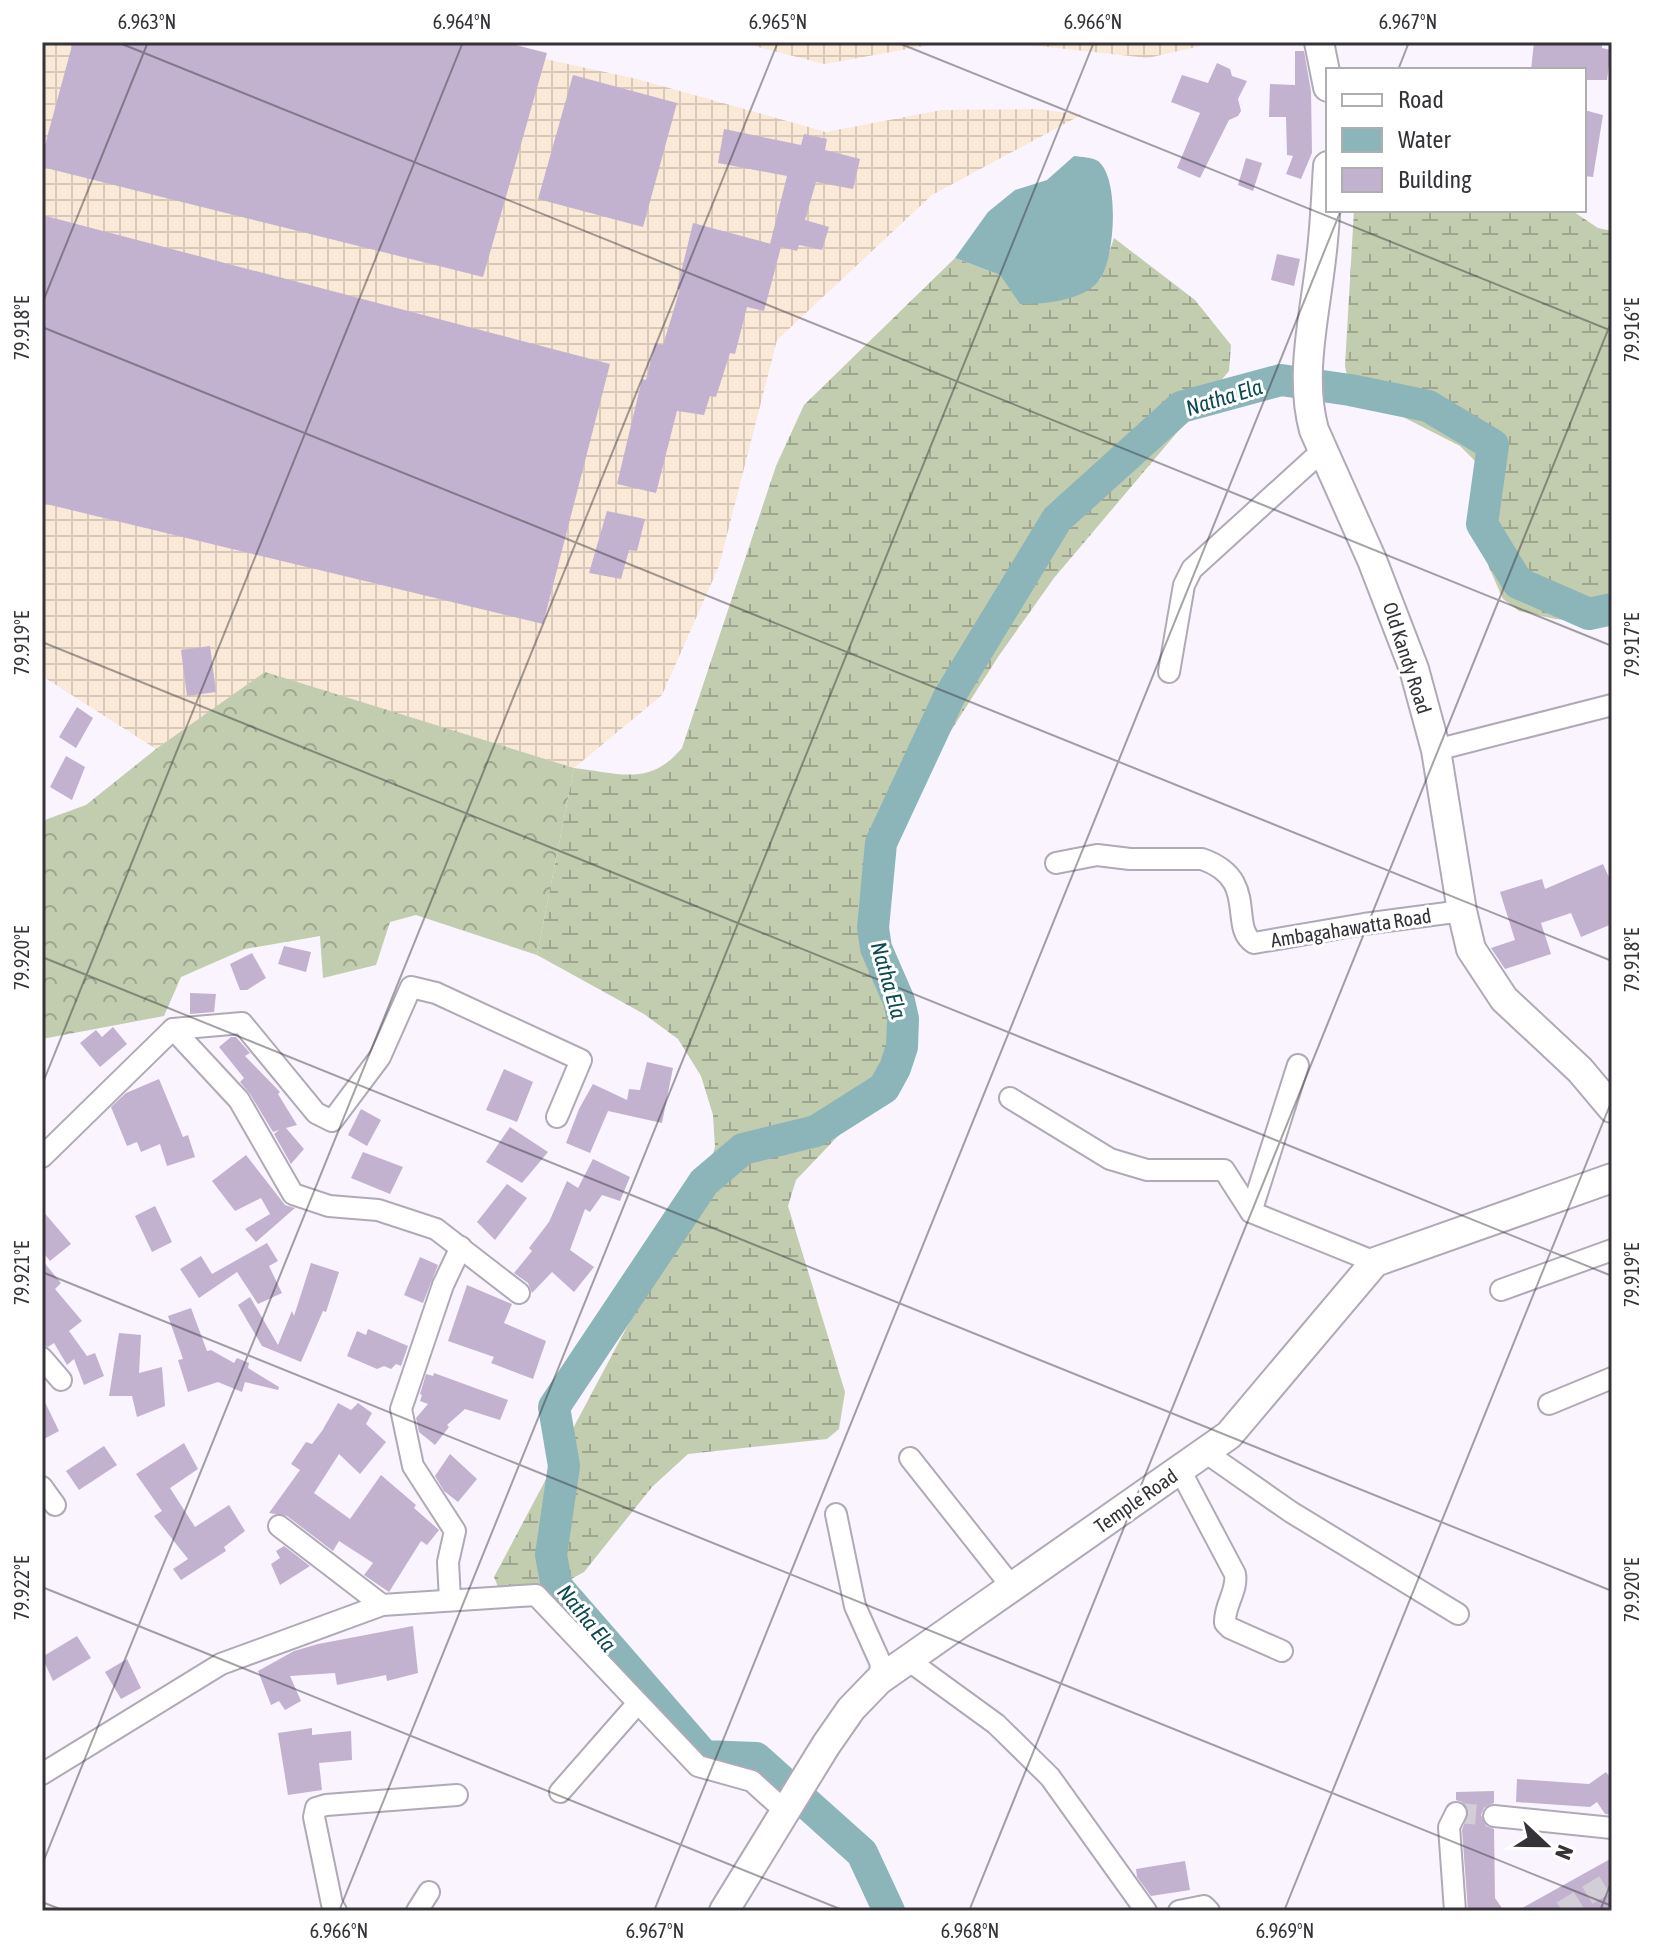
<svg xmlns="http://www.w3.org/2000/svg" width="1654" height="1953" viewBox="0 0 1654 1953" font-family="'Asap Condensed',sans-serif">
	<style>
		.industrial { fill: url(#industrial-grid) }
		.forest { fill: url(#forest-crowns) }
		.wetland { fill: url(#wetland-marsh) }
		.water { fill: #8cb5ba }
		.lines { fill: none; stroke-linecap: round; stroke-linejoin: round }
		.river { stroke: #8cb5ba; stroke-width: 32 }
		.building { fill: #c2b2d0 }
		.street-tunnel { stroke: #d2cdd6; stroke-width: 20; stroke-dasharray: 20 10; stroke-linecap: butt }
		.street-casing { stroke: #b0a9b6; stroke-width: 24 }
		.secondary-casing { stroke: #b0a9b6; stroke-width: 32 }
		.street { stroke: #fff; stroke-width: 20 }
		.secondary { stroke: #fff; stroke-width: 28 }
		.ticks { fill: none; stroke: #353338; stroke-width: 2; stroke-opacity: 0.45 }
		.labels { text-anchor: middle; stroke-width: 6; stroke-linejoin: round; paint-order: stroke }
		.street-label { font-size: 20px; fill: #353338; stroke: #fff }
		.water-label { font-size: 22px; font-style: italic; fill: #0d4b51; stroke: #fff }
		.neatline { fill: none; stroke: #353338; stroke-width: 3 }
		.ticks-label { font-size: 20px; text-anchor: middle; fill: #353338 }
	</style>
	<defs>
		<pattern id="industrial-grid" width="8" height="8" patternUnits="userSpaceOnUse" patternTransform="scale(2)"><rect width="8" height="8" fill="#fae9d7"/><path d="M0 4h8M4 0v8" fill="none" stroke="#d7c8b9"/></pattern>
		<pattern id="forest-crowns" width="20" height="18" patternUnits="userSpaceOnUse" patternTransform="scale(2)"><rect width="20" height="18" fill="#c2ccae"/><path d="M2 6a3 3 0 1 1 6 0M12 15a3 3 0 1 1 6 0" fill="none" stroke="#9ea68f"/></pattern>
		<pattern id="wetland-marsh" width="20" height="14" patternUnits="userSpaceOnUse" patternTransform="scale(2)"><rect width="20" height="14" fill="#c2ccae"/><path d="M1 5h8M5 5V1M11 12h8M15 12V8" fill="none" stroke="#9ea68f"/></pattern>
	</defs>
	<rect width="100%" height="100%" fill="#f9f4fe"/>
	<g class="industrial">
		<polygon points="42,42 484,42 513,52 637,79 826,132 942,110 1037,109 1081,115 932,195 777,340 719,566 662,695 574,768 265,673 156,749 42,676"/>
		<polygon points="739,42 947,42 824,64"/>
		<polygon points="1002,42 1218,42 1148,58"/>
	</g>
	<polygon class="forest" points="265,672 574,768 537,955 416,915 390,922 376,965 323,978 320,936 245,949 181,977 164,1016 42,1039 42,821 86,805 156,749"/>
	<g class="wetland">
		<polygon points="1354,210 1571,210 1598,228 1612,231 1612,624 1555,619 1519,611 1503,599 1488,565 1493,506 1488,474 1460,446 1350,390 1345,366"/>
		<path d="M1114 238 1195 300 1231 345 1229 371 1054 578 998 657 938 751 902 822 884 866 873 929 876 948 899 1001 903 1019 902 1047 895 1068 884 1088 796 1180 788 1206 845 1392 839 1429 827 1439 688 1454 652 1487 584 1572 557 1587 511 1598 501 1594 494 1577 704 1182 715 1147 713 1115 701 1076 678 1039 644 1014 537 955 574 768C618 773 650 787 682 748L776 466 804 405 955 258 1000 275 1020 303 1100 280Z"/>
	</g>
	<path class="water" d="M1074 156C1081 157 1092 157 1098 161 1120 178 1115 257 1100 279 1085 301 1044 304 1020 304L1000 275 955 258 988 212 1015 190 1047 180Z"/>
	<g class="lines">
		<polyline class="river" points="889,1911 862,1853 756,1758 704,1756 557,1587 551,1555 564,1466 554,1407 704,1182 743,1149 816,1131 884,1088 895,1068 902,1047 903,1019 899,1001 876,948 873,928 881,843 949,697 1057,519 1181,407 1281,380 1350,390 1428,406 1493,445 1482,524 1518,583 1589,614 1612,609"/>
	</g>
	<g class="building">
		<polygon points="73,42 504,42 547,53 483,277 42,167 42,156"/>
		<polygon points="1534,42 1602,42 1602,48 1611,50 1607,80 1584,80 1584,70 1531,70"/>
		<polygon points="1295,51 1304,51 1311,91 1312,153 1301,179 1286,174 1293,156 1287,155 1286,117 1269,117 1270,84 1295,85"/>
		<polygon points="1217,63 1230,69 1232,76 1247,81 1238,99 1241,111 1238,116 1229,120 1200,178 1177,168 1200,113 1171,102 1182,75 1208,83"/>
		<polygon points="573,75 677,103 643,227 538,199"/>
		<polygon points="1584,110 1603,115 1593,177 1584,176"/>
		<polygon points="724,129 801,145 804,134 827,139 825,150 860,159 853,189 816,182 805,220 829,227 822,250 799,245 797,251 781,247 764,311 747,307 735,354 730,353 716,397 710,396 704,415 677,411 656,493 617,484 642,379 646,380 655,343 663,345 680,289 677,289 693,223 775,245 770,244 787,176 718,163"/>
		<polygon points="1246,158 1262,163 1253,191 1238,185"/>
		<polygon points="42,215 610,364 543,624 42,503"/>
		<polygon points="1277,254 1300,259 1294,286 1271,280"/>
		<polygon points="607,511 645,519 637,551 629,550 621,579 589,573"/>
		<polygon points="210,646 216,692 187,696 181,650"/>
		<polygon points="77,707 93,718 76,748 59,737"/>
		<polygon points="66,756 85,767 72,800 50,787"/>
		<polygon points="1603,864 1612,884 1612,924 1581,937 1571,913 1541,923 1551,954 1505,969 1491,948 1515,940 1500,892 1542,879 1545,889"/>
		<polygon points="284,946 311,952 306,972 278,964"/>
		<polygon points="252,953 266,978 247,990 240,990 230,964"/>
		<polygon points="190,993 216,994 214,1012 190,1014"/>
		<polygon points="113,1027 127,1044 100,1067 80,1043 96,1030 102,1037"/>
		<polygon points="231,1037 236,1037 250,1053 245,1056 280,1092 278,1094 297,1125 286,1128 304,1149 291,1164 274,1134 279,1130 273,1132 250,1094 240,1082 244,1078 219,1047"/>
		<polygon points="647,1062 673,1068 662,1123 608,1111 590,1153 566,1143 579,1109 593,1084 627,1100 629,1089 640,1090"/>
		<polygon points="504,1069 533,1082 517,1122 486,1110"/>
		<polygon points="159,1079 183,1137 188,1135 195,1157 167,1166 160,1144 141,1152 137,1142 127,1146 111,1107 126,1093"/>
		<polygon points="361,1109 381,1120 367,1146 348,1135"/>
		<polygon points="510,1127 548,1152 522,1183 486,1162"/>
		<polygon points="363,1152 403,1167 390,1194 351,1178"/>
		<polygon points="246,1155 285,1205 295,1208 256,1242 245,1229 270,1214 261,1198 235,1211 212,1181"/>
		<polygon points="593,1159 630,1177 620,1201 602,1195 590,1212 585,1209 570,1250 594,1267 574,1292 552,1272 532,1293 528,1283 514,1273 532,1251 529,1248 549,1222 567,1181 578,1188"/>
		<polygon points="507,1184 527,1198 495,1240 477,1222"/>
		<polygon points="155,1206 172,1242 152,1252 135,1216"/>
		<polygon points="42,1210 71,1244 50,1261 42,1251"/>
		<polygon points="267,1243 278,1261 269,1266 282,1293 258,1304 237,1272 199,1298 180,1269 201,1256 212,1274"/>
		<polygon points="420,1257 438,1265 423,1303 404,1295"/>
		<polygon points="42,1260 61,1283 55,1289 82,1321 69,1331 87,1356 95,1353 104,1376 84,1385 74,1359 67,1365 54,1343 48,1347 42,1345"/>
		<polygon points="311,1263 339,1272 326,1312 323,1311 301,1362 262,1346 238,1305 250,1297 278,1345 292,1311 294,1316"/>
		<polygon points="467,1285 512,1304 504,1323 546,1341 533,1379 491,1363 494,1357 448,1341"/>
		<polygon points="191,1308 207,1351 211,1350 234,1363 237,1358 249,1363 248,1368 279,1387 278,1390 245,1382 242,1392 218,1382 188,1392 178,1360 183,1359 168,1316"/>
		<polygon points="368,1329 408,1346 401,1366 396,1364 391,1369 384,1366 377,1369 347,1356 357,1331 366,1335"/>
		<polygon points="119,1333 141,1335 139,1373 162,1367 165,1406 137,1417 132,1396 109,1396"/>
		<polygon points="434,1373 508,1400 500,1420 465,1409 447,1425 449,1427 435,1445 419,1432 416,1418 428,1404 420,1401 422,1395 420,1394 426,1374 433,1376"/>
		<polygon points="42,1396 59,1431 42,1440"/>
		<polygon points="338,1403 351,1410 358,1403 372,1413 366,1424 386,1442 360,1474 339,1454 314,1493 350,1519 381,1475 416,1505 414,1508 439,1530 427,1545 421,1541 389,1592 364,1575 373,1563 339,1541 333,1551 287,1516 269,1513 300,1470 291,1464 306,1442 312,1444 322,1431"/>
		<polygon points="184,1443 198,1469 170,1488 195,1527 229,1505 245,1531 224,1547 226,1551 181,1580 173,1569 188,1559 154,1516 162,1511 136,1474"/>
		<polygon points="104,1446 117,1465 79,1490 66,1471"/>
		<polygon points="450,1454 477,1479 458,1502 444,1491 435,1476"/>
		<polygon points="284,1546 310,1566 280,1585 271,1564 280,1558 276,1551"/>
		<polygon points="413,1626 418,1673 387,1681 386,1675 337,1685 335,1673 290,1676 301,1701 285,1710 279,1701 271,1705 258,1671 294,1651 318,1644"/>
		<polygon points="77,1636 91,1658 53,1681 42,1657"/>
		<polygon points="127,1659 141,1688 121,1699 105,1672"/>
		<polygon points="312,1728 312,1735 351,1731 352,1760 319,1763 322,1790 288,1795 278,1733"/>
		<polygon points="1606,1772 1612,1780 1612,1815 1605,1814 1597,1802 1590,1807 1516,1802 1517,1779 1589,1784"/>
		<polygon points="1494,1791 1494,1803 1484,1808 1481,1815 1486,1826 1494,1829 1495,1898 1504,1911 1468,1911 1462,1830 1469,1811 1462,1802 1456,1800 1456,1792"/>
		<polygon points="1612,1858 1612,1911 1517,1911"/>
		<polygon points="1185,1861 1190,1890 1151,1896 1137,1877 1136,1869"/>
	</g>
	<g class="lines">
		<g class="street-tunnel">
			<polyline points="1456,1813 1494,1816"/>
			<polyline points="1562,1911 1612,1880"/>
		</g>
		<g class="street-casing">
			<g id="street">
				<polyline points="1169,672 1184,585 1192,569 1323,450"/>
				<polyline points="1436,750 1612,705"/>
				<path d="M1056 863 1097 855 1130 859H1202C1260 879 1228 927 1254 943L1364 924 1462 911"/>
				<polyline points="173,1029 239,1100 293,1194 329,1206 378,1210 436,1229 519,1293"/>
				<polyline points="1010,1098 1110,1159 1147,1170 1224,1170 1251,1212 1375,1262"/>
				<polyline points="42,1157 173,1029 242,1023 316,1113 332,1121 380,1057 411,987 436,993 581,1060 557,1117"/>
				<polyline points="1251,1212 1298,1065"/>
				<polyline points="1501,1290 1612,1250"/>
				<polyline points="42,1358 61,1380"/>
				<polyline points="1549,1404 1612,1378"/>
				<polyline points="1205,1452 1291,1512 1458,1614"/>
				<polyline points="910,1458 1012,1587"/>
				<path d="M1180 1470 1235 1574C1238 1591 1224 1605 1225 1623L1230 1628 1282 1651"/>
				<polyline points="42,1487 55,1505"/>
				<polyline points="836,1514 855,1606 881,1664 879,1680"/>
				<polyline points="279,1526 382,1605 536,1595 698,1766 752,1781 785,1811"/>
				<polyline points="450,1600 448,1562 455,1531 413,1466 401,1409 443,1285 461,1247"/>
				<polyline points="908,1660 996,1724 1050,1777 1146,1911"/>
				<polyline points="42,1774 221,1664 382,1605"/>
				<polyline points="560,1792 638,1703"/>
				<polyline points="1494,1816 1612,1828"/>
				<polyline points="336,1911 332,1904 314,1817 316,1808 326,1805 457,1795"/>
				<polyline points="417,1911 429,1892"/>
				<polyline points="1179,1911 1204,1906 1209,1911"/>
				<polyline points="1455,1911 1449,1827 1456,1813"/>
			</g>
		</g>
		<g class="secondary-casing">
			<g id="secondary">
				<polyline points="1319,42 1328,87"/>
				<path d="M1328 166C1326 197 1325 228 1321 259 1315 314 1299 376 1314 430L1372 560 1414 669 1436 750 1462 911 1471 949 1504 999 1580 1070 1612 1108"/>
				<polyline points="724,1911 826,1745 851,1709 879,1680 1229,1435 1375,1262 1612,1178"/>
			</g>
		</g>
		<use href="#street" class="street"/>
		<use href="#secondary" class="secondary"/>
	</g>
	<path class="ticks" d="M117 42 1612 646M896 42 1612 331M1398 70 1409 42M42 304 148 42M42 327 1612 961M42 642 1612 1276M42 957 1612 1591M42 1085 463 42M42 1272 1612 1906M42 1587 845 1911M42 1865 778 42M42 1902 65 1911M339 1911 1094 42M654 1911 1341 210M969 1911 1612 320M1284 1911 1612 1100M1600 1911 1612 1880"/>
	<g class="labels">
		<g class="street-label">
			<text transform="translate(1407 658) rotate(72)" y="7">Old Kandy Road</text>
			<text transform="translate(1351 928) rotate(-9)" y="7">Ambagahawatta Road</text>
			<text transform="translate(1136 1501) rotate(-35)" y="7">Temple Road</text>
		</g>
		<g class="water-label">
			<text transform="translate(1224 397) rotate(-17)" y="8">Natha Ela</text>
			<text transform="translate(889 980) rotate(74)" y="8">Natha Ela</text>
			<text transform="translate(587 1618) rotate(51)" y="8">Natha Ela</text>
		</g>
	</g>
	<rect width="1654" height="1953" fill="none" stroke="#ffffff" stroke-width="88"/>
	<rect x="1326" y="68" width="260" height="144" fill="#ffffff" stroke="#aeadaf" stroke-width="2"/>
	<rect x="1342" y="94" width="40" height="12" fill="#ffffff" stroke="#aeadaf" stroke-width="2"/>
	<text x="1398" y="108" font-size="24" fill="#353338">Road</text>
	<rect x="1342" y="128" width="40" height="24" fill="#8cb5ba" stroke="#aeadaf" stroke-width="2"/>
	<text x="1398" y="148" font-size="24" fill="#353338">Water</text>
	<rect x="1342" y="168" width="40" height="24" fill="#c2b2d0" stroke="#aeadaf" stroke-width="2"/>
	<text x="1398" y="188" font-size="24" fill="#353338">Building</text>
	<g transform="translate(1546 1845) rotate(112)" stroke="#ffffff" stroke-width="6" paint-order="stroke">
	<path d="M0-6L14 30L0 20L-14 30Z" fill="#353338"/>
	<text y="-12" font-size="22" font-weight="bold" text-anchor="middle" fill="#353338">N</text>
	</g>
	<rect x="44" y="44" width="1566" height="1865" class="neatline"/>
	<g class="ticks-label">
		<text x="147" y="29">6.963°N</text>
		<text x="462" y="29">6.964°N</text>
		<text x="778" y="29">6.965°N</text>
		<text x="1093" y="29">6.966°N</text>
		<text x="1408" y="29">6.967°N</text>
		<text transform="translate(22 328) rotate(-90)" y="7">79.918°E</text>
		<text transform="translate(1632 330) rotate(-90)" y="7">79.916°E</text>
		<text transform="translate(22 643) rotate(-90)" y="7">79.919°E</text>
		<text transform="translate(1632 645) rotate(-90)" y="7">79.917°E</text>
		<text transform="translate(22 958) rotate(-90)" y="7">79.920°E</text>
		<text transform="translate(1632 960) rotate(-90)" y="7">79.918°E</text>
		<text transform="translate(22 1273) rotate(-90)" y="7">79.921°E</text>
		<text transform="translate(1632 1275) rotate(-90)" y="7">79.919°E</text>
		<text transform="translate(22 1588) rotate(-90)" y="7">79.922°E</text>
		<text transform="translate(1632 1590) rotate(-90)" y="7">79.920°E</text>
		<text x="339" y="1938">6.966°N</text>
		<text x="655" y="1938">6.967°N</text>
		<text x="970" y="1938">6.968°N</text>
		<text x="1285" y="1938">6.969°N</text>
	</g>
</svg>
